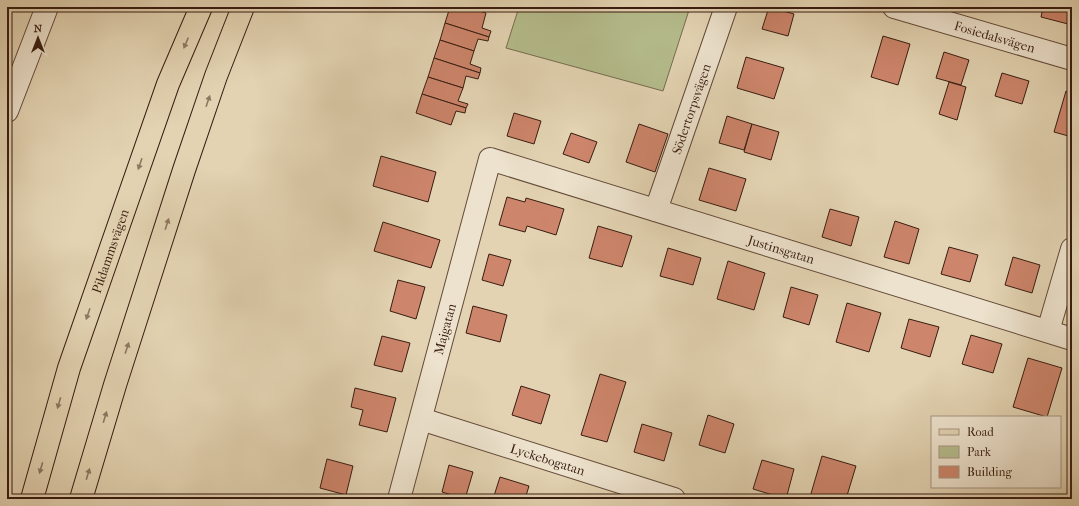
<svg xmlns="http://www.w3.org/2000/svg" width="1079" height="506" viewBox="0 0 1079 506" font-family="'IM FELL French Canon',serif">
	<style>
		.green { fill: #b5bc8c; stroke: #766c4e }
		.building { fill: #cd856b; stroke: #381c11 }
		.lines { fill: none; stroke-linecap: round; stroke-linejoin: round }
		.minor-casing { stroke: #634a39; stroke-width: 24 }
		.major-casing { stroke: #381c11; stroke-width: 24 }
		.minor { stroke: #ede2cd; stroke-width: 22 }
		.major { stroke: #e3d3b2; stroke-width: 22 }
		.oneway { fill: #8e7862 }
		.labels { text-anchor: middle; stroke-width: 3.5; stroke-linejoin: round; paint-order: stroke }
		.street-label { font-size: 13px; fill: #381c11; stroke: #ede2cd }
	</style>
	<rect width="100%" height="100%" fill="#e3d3b2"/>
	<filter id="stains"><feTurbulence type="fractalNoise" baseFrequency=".005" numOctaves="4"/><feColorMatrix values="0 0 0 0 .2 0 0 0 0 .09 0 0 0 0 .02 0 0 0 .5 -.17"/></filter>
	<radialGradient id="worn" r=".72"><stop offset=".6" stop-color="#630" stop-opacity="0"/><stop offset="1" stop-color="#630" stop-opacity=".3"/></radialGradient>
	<polygon class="green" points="519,7 690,7 663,91 506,48"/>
	<g class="building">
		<polygon points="450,7 466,7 486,13 482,28 491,31 489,37 445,23"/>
		<polygon points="769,7 794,14 788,36 762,29"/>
		<polygon points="1043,7 1072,7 1072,25 1041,17"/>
		<polygon points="445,23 489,37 488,41 478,39 474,51 440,40"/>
		<polygon points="883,36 910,44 898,85 871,77"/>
		<polygon points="440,40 474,51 470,64 481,68 480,73 434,58"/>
		<polygon points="944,52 969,60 961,85 936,78"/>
		<polygon points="746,57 784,68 774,99 737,88"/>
		<polygon points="434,58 480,73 478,79 466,76 463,88 428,77"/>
		<polygon points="1002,73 1029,81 1022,104 995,96"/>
		<polygon points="428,77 463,88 458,101 468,104 466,108 422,94"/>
		<polygon points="949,82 966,87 957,120 939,114"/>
		<polygon points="1066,91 1072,93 1072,137 1054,132"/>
		<polygon points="422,94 466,108 465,113 456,111 451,125 416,113"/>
		<polygon points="514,113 541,121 534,144 507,136"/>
		<polygon points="727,116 752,124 744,150 719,143"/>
		<polygon points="639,124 668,134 655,172 626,162"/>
		<polygon points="752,124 779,132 771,160 744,152"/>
		<polygon points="571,133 597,142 589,163 563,154"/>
		<polygon points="381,156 436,172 428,202 373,186"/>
		<polygon points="709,168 746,179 736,211 699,200"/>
		<polygon points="507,197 525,202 526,198 564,209 556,235 527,226 525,232 499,225"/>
		<polygon points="830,209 859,217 851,246 822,237"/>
		<polygon points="895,221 919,229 909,264 884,257"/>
		<polygon points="383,222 440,240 431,268 374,251"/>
		<polygon points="598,226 632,236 622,267 589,258"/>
		<polygon points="949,247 978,255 970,282 941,274"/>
		<polygon points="668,248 701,258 693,285 660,276"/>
		<polygon points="489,254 511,260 503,286 482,280"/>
		<polygon points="1013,257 1040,265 1032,293 1005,285"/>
		<polygon points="728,261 765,273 754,310 717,299"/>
		<polygon points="398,280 425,287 416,319 390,311"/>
		<polygon points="791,287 818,295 809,325 783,317"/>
		<polygon points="847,303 881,313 869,352 836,342"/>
		<polygon points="473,306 507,315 500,342 466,333"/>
		<polygon points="909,319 939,327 930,357 901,348"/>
		<polygon points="971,335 1002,344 993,373 962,364"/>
		<polygon points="382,336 410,343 402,372 374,365"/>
		<polygon points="1028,358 1062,368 1047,417 1013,407"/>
		<polygon points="600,374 626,382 607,442 581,435"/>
		<polygon points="521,386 550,395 541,424 512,415"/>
		<polygon points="355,388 396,398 387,432 359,425 363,410 351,407"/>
		<polygon points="708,415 734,424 725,453 699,445"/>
		<polygon points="642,424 672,433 664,461 634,452"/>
		<polygon points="822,456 856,466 846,499 816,499 810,497"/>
		<polygon points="327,459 353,466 346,495 320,488"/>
		<polygon points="762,460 794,469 786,499 753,489"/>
		<polygon points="449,465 473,472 465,499 442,492"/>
		<polygon points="500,477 529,486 525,499 493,499"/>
	</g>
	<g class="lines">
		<g class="minor-casing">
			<g id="minor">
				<path id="s1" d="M894 7 1072 59"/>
				<polyline points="7,111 47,7"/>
				<path id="s2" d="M656 210 726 7"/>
				<polyline points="1048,331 1072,249"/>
				<path id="s3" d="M421 419 674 499"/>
				<path id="s4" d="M399 499 490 159 1072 339"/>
			</g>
		</g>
		<g class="major-casing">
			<g id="major">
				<path id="s5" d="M32 499 69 368 168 84 201 7"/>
				<polyline points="81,499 115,385 184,170 216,76 243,7"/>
			</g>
		</g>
		<use href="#minor" class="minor"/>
		<use href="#major" class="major"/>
	</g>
	<defs><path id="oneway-solid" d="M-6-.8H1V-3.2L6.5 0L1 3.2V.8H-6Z"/></defs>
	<g class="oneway">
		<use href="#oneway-solid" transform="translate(186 43) rotate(113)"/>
		<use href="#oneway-solid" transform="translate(208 101) rotate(-71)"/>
		<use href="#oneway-solid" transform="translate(140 164) rotate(109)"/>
		<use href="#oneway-solid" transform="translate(167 224) rotate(-72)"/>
		<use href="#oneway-solid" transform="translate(88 314) rotate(109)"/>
		<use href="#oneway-solid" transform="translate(127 348) rotate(-72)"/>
		<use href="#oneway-solid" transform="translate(59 403) rotate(106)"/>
		<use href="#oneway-solid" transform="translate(105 417) rotate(-73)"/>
		<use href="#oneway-solid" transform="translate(41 468) rotate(106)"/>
		<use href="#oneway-solid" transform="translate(88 474) rotate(-73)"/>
	</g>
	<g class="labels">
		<g class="street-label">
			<text dy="5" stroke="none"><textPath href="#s1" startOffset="105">Fosiedalsvägen</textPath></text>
			<text dy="5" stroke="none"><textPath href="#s2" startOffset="107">Södertorpsvägen</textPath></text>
			<text dy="5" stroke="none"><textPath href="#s4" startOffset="657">Justinsgatan</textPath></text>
			<text dy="5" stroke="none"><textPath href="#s5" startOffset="260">Pildammsvägen</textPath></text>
			<text dy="5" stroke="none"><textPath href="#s4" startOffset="176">Majgatan</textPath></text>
			<text dy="5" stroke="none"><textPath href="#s3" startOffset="133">Lyckebogatan</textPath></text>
		</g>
	</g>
	<rect width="1079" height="506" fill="none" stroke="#e3d3b2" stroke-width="24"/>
	<rect x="8" y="8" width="1063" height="490" fill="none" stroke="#381c11" stroke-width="2"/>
	<rect x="12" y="12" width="1055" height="482" fill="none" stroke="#381c11"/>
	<rect x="931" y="416" width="130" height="72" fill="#ede2cd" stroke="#a59382"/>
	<rect x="939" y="429" width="20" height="6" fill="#e3d3b2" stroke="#a59382"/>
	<text x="967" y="436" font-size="12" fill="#381c11">Road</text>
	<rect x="939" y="446" width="20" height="12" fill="#b5bc8c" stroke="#a59382"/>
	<text x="967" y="456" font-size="12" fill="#381c11">Park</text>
	<rect x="939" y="466" width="20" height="12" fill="#cd856b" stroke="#a59382"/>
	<text x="967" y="476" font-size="12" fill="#381c11">Building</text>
	<g transform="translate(38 38)" stroke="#ede2cd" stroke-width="3" paint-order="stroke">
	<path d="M0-3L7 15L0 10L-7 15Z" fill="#381c11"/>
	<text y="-6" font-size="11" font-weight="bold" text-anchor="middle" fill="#381c11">N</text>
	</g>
	<rect width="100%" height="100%" filter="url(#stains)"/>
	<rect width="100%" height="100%" fill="url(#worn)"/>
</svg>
